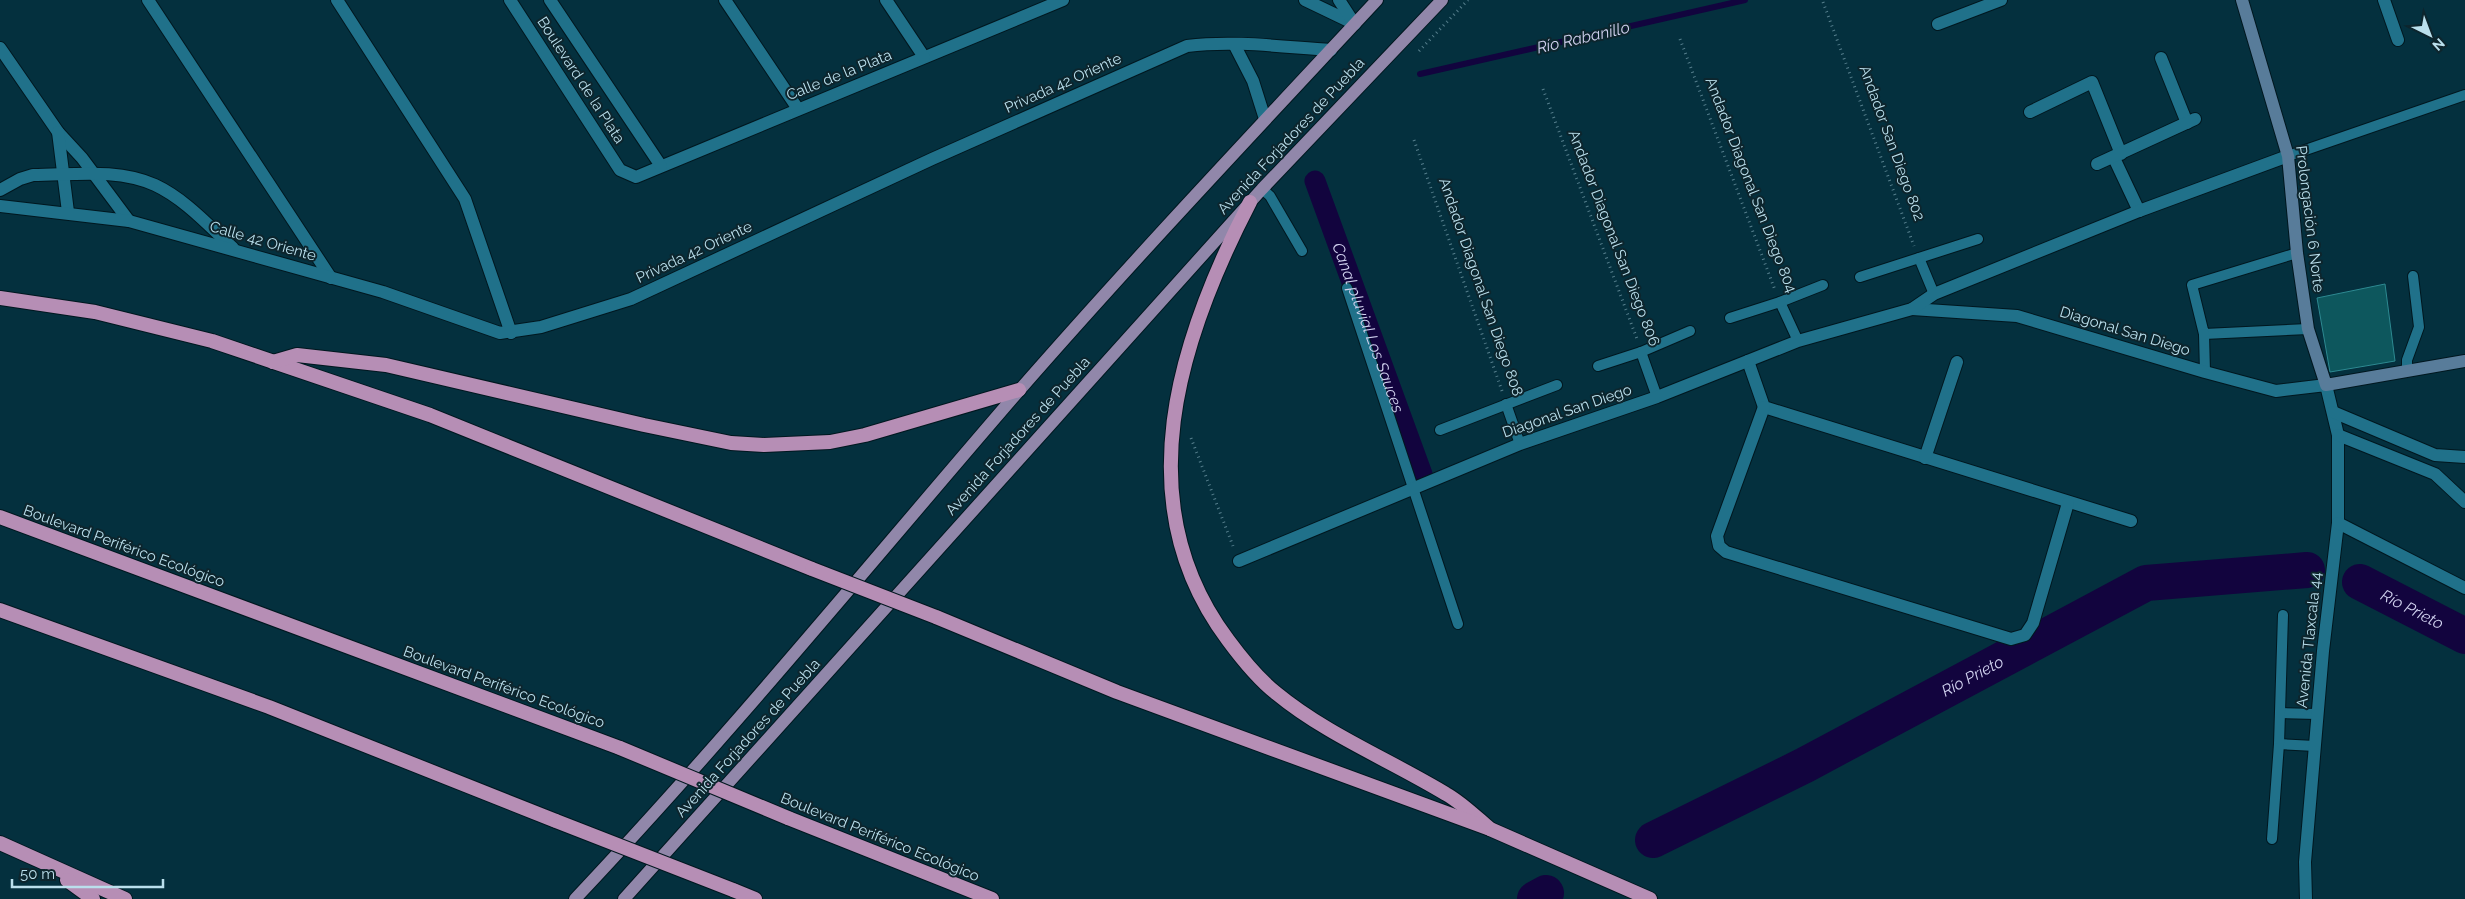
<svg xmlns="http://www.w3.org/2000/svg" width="2465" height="899" viewBox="0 0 2465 899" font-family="Raleway,sans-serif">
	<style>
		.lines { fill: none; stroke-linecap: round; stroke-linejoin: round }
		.stream { stroke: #12043e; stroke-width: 6 }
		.canal { stroke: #12043e; stroke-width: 21 }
		.river { stroke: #12043e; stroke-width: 36 }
		.building { fill: #0d575d; stroke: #2d8991 }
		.service-casing { stroke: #01171f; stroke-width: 12 }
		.minor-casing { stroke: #01171f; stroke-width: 14 }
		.secondary-casing { stroke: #01171f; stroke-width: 14 }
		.primary-casing { stroke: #01171f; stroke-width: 14 }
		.trunk-casing { stroke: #01171f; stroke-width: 16 }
		.path { stroke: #567f8d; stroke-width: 3; stroke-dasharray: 1 4; stroke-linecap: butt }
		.service { stroke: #20718a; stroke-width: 10 }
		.minor { stroke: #20718a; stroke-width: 12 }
		.secondary { stroke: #587c9a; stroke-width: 12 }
		.primary { stroke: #9187aa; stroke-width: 12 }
		.trunk { stroke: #b68eb5; stroke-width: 14 }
		.trunk-bridge-casing { stroke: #01171f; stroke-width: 16; stroke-linecap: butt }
		.trunk-bridge { stroke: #b68eb5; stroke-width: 14 }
		.labels { text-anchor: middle; stroke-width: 4; stroke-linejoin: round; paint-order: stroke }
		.street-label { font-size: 15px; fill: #badfec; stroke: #0d252d }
		.water-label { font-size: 16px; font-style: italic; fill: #d0d1ee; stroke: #0d252d }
	</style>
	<rect width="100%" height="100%" fill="#04303e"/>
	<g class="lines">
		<polyline class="stream" points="1420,74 1745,0"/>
		<path class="canal" id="s1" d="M1315 181 1422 474"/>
		<g class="river">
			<path id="s2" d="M2360 582 2465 636"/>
			<path id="s3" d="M1653 840 1805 765 2146 583 2307 570"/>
			<polyline points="1535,899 1546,893"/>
		</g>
	</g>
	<polygon class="building" points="2385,284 2395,361 2330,372 2317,298"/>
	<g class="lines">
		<g class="service-casing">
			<g id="service">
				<polyline points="2288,156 2465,95"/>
				<polyline points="1262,189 1270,196 1302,251"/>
				<polyline points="2297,253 2192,285 2204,334 2308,329"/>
				<polyline points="1919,258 1934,294"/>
				<polyline points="1860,277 1978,239"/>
				<polyline points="1347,288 1458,624"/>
				<polyline points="1780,302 1798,341"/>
				<polyline points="1730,318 1780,302 1823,285"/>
				<polyline points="2204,334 2205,372"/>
				<polyline points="1641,352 1657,397"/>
				<polyline points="1598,366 1641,352 1690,331"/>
				<polyline points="2407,371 2407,360 2419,327 2413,276"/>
				<polyline points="1506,404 1520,444"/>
				<polyline points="1440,430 1557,385"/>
				<polyline points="2280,713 2317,714"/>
				<polyline points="2279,744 2315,746"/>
				<polyline points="2272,839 2279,744 2283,615"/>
			</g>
		</g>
		<g class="minor-casing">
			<g id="minor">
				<polyline points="148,0 331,278"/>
				<polyline points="337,0 465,199 511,333"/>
				<polyline points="510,0 620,170 636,177 1063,0"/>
				<polyline points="550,0 661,166"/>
				<polyline points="725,0 798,109"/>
				<polyline points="886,0 924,57"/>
				<polyline points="1305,0 1355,24"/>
				<polyline points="1339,0 1354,23"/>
				<polyline points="2384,0 2398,40"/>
				<polyline points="1938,24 2001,0"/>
				<polyline points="1234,44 1253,81 1265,119"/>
				<polyline points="0,48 58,132 82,158 129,221"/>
				<polyline points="2161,58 2187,123"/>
				<polyline points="2030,112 2092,82 2121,154"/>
				<polyline points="58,132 68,212"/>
				<polyline points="2114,158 2139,211"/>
				<polyline points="2097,164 2195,119"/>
				<path d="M0 190 20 179 33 175C72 175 118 168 155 185 185 199 209 226 233 248"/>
				<path d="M0 206 129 221 383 292 500 333 541 327 631 299 932 159 1187 46C1234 40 1283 47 1331 50"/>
				<polyline points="1912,309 2017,316 2205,372 2276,391 2326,385 2338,435 2338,523 2323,651 2305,862 2306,899"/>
				<polyline points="1748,361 1764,407 2131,521"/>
				<polyline points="1764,407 1717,536 1719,546 1726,552 2011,639 2025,635 2033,623 2068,503"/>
				<polyline points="2333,412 2435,455 2465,457"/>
				<polyline points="2338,435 2435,474 2465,502"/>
				<polyline points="1925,458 1957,362"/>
				<polyline points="2338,523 2465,588"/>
				<polyline points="1239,561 1520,444 1657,397 1798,341 1912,309 1934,294 2139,211 2288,156"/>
			</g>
		</g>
		<g class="secondary-casing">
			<polyline id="secondary" points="2242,0 2288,156 2297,253 2308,329 2326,385 2465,361"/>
		</g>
		<g class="primary-casing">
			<g id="primary">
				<path d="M575 899C729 736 871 562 1017 393 1134 259 1256 130 1377 0"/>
				<polyline points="624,899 1262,189 1442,0"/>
			</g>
		</g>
		<g class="trunk-casing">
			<g id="trunk">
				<path d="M1250 202C1179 339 1125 503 1228 640 1242 659 1257 678 1276 693 1327 735 1390 760 1446 794 1462 803 1476 817 1490 829"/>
				<polyline points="0,298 95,312 212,341 430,415 812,569"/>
				<polyline points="273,362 297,355 386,365 644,425 731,443 764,445 830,442 865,435 1019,390"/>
				<polyline points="0,517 620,748"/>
				<polyline points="0,610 269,707 556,821"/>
				<polyline points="936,617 1117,692 1490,829 1650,899"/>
				<polyline points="788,818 992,899"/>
				<polyline points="0,843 125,899"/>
				<polyline points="67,880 93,899"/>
				<polyline points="733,890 755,899"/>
			</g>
		</g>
		<g class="path">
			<polyline points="1823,2 1914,246"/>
			<polyline points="1680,39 1775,290"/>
			<polyline points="1419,51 1468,0"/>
			<polyline points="1543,89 1637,339"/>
			<polyline points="1414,140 1502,391"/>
			<polyline points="1191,438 1233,546"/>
		</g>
		<use href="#service" class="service"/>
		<use href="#minor" class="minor"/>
		<use href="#secondary" class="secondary"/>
		<use href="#primary" class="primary"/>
		<use href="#trunk" class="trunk"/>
		<g class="trunk-bridge-casing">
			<g id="trunk-bridge">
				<polyline points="812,569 936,617"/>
				<polyline points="620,748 788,818"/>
				<polyline points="556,821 733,890"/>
			</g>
		</g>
		<use href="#trunk-bridge" class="trunk-bridge"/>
	</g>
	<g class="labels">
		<g class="street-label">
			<text transform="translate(839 75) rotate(-22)" y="5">Calle de la Plata</text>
			<text transform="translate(581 80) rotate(57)" y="5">Boulevard de la Plata</text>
			<text transform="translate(1063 83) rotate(-24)" y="5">Privada 42 Oriente</text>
			<text transform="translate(1291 136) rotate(-47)" y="5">Avenida Forjadores de Puebla</text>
			<text transform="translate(1892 143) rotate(70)" y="5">Andador San Diego 802</text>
			<text transform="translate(1751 185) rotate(69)" y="5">Andador Diagonal San Diego 804</text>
			<text transform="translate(2310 219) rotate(83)" y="5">Prolongación 6 Norte</text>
			<text transform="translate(1614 238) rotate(69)" y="5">Andador Diagonal San Diego 806</text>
			<text transform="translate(263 241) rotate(16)" y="5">Calle 42 Oriente</text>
			<text transform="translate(694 252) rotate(-25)" y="5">Privada 42 Oriente</text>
			<text transform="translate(1481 287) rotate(71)" y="5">Andador Diagonal San Diego 808</text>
			<text transform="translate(2125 331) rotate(17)" y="5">Diagonal San Diego</text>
			<text transform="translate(1567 411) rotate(-19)" y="5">Diagonal San Diego</text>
			<text transform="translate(1018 436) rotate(-48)" y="5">Avenida Forjadores de Puebla</text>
			<text transform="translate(124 546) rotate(20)" y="5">Boulevard Periférico Ecológico</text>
			<text transform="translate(2309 640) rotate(-84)" y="5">Avenida Tlaxcala 44</text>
			<text transform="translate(504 687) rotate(20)" y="5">Boulevard Periférico Ecológico</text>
			<text transform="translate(748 738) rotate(-48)" y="5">Avenida Forjadores de Puebla</text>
			<text transform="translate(880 837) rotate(22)" y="5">Boulevard Periférico Ecológico</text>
		</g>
		<g class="water-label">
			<text transform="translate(1583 37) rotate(-13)" y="6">Río Rabanillo</text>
			<text dy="6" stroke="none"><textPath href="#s1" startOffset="156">Canal pluvial Los Sauces</textPath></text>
			<text dy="6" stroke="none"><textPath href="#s2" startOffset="59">Río Prieto</textPath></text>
			<text dy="6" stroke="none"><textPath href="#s3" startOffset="359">Río Prieto</textPath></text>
		</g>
	</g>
	<g transform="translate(2430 35) rotate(138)" stroke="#0d252d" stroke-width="4" paint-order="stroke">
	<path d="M0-4L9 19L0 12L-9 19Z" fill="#badfec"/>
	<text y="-8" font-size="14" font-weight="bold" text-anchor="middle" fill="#badfec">N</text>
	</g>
	<path d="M12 879v8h151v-8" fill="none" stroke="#badfec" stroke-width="2.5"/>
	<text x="20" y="879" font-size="15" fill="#badfec" stroke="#0d252d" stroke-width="4" paint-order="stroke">50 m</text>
</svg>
